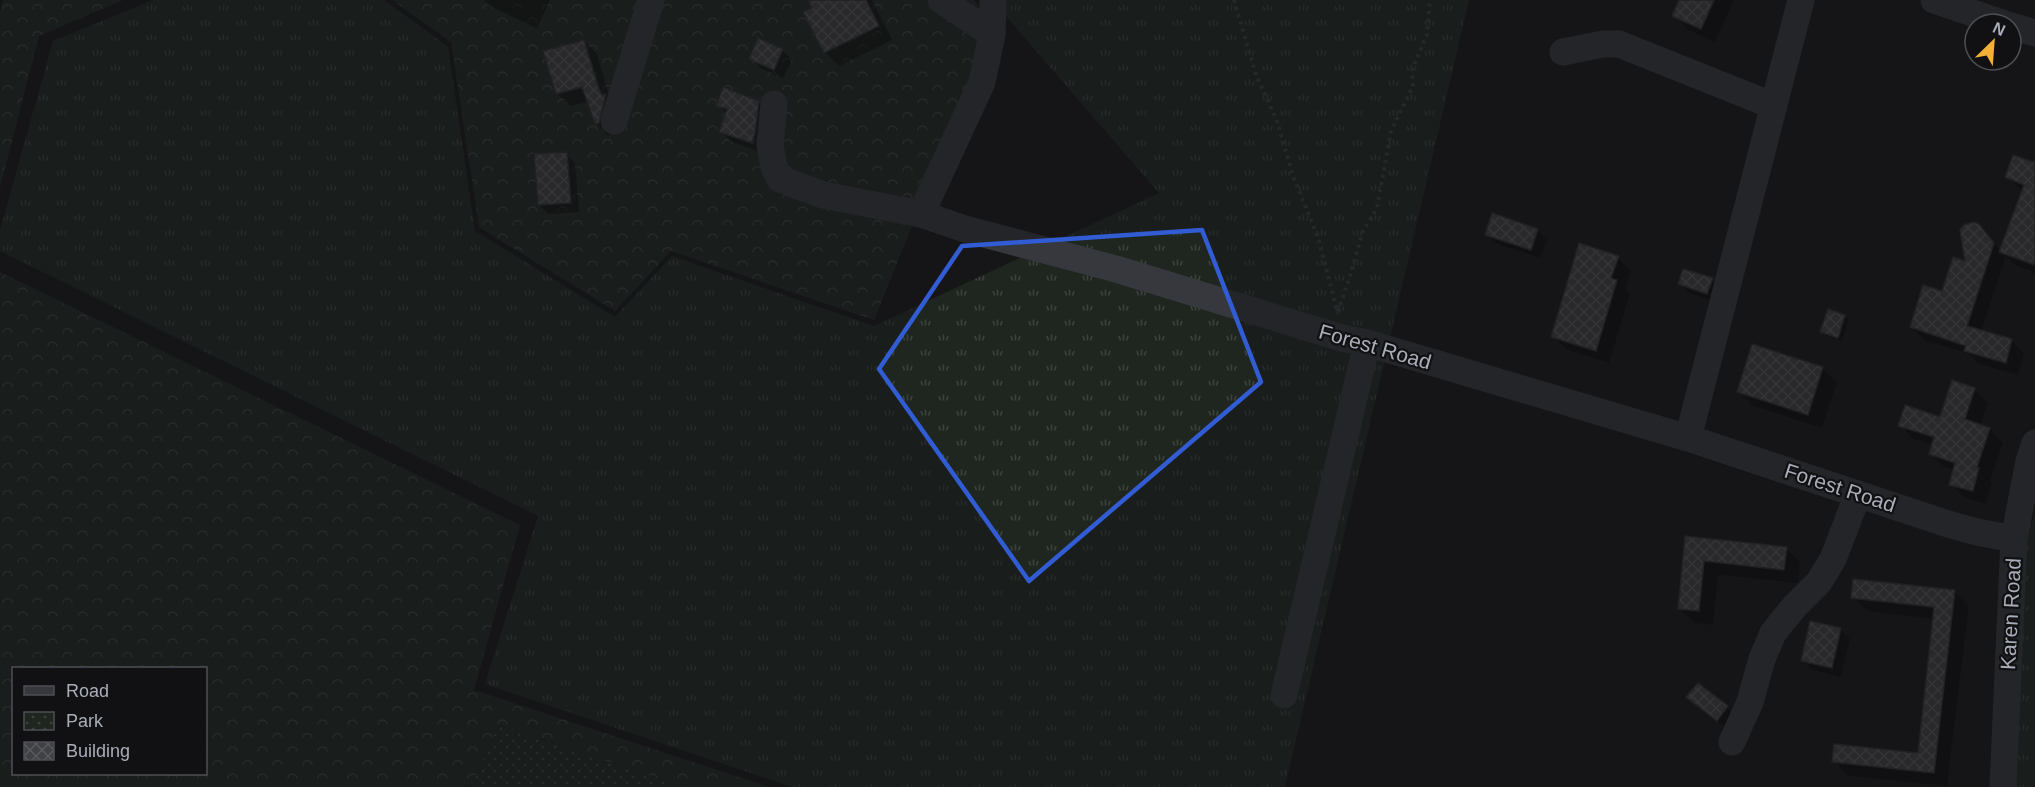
<svg xmlns="http://www.w3.org/2000/svg" width="2035" height="787" viewBox="0 0 2035 787" font-family="Helvetica,sans-serif">
	<style>
		.grass { fill: url(#grass-tufts) }
		.forest { fill: url(#forest-crowns); fill-rule: evenodd }
		.park { fill: url(#park-dots) }
		.shadow { fill: #0007 }
		.building { fill: url(#building-cross-hatch); stroke: #303034; stroke-width: 1.5 }
		.lines { fill: none; stroke-linecap: round; stroke-linejoin: round }
		.path { stroke: #3d3f44; stroke-width: 4; stroke-dasharray: 3 4.5; stroke-linecap: butt }
		.minor { stroke: #37383d; stroke-width: 27 }
		.marked { fill: none; stroke: #325cd3; stroke-width: 4.5; stroke-linejoin: round }
		.labels { text-anchor: middle; stroke-width: 4.5; stroke-linejoin: round; paint-order: stroke }
		.street-label { font-size: 21px; fill: #a8adb8; stroke: #111113 }
	</style>
	<defs>
		<pattern id="grass-tufts" width="24" height="20" patternUnits="userSpaceOnUse" patternTransform="scale(1.5)"><rect width="24" height="20" fill="#1e261f"/><path d="M3 7l-1-3M5 7V3M7 7l1-3M15 17l-1-3M17 17v-4M19 17l1-3" fill="none" stroke="#3c433d"/></pattern>
		<pattern id="forest-crowns" width="20" height="18" patternUnits="userSpaceOnUse" patternTransform="scale(1.5)"><rect width="20" height="18" fill="#1e261f"/><path d="M2 6a3 3 0 1 1 6 0M12 15a3 3 0 1 1 6 0" fill="none" stroke="#3c433d"/></pattern>
		<pattern id="park-dots" width="8" height="8" patternUnits="userSpaceOnUse" patternTransform="scale(1.5)"><rect width="8" height="8" fill="#1e261f"/><path d="M2 2h.1M6 6h.1" fill="none" stroke="#3c433d" stroke-width="1.8" stroke-linecap="round"/></pattern>
		<pattern id="building-cross-hatch" width="8" height="8" patternUnits="userSpaceOnUse" patternTransform="scale(1.5)"><rect width="8" height="8" fill="#404145"/><path d="M0 0l8 8M0 8l8-8" fill="none" stroke="#595a5e"/></pattern>
	</defs>
	<rect width="100%" height="100%" fill="#161618"/>
	<g class="grass">
		<polygon points="153,0 384,0 448,47 475,231 615,317 672,256 874,326 1159,193 992,0 1469,0 1285,787 792,787 485,684 538,516 0,251 0,230 53,41"/>
		<polygon points="2035,515 2035,787 2014,787 2024,542"/>
	</g>
	<g class="forest">
		<polygon points="3,0 123,0 39,36 0,188 0,11"/>
		<polygon points="392,0 974,0 983,13 972,78 874,320 671,251 615,311 479,227 451,42"/>
		<path d="M0 272 520 525 474 690 769 787H683L499 725 470 787H0ZM14 668H206V774H14Z"/>
	</g>
	<polygon class="park" points="499,725 683,787 470,787"/>
	<g class="shadow">
		<polygon points="484,0 550,0 537,28 490,6"/>
		<polygon points="810,0 872,0 892,40 839,66 825,52 814,9"/>
		<polygon points="1680,0 1734,0 1715,42 1688,30 1674,15"/>
		<polygon points="584,41 597,54 610,100 618,108 609,136 597,123 589,101 570,106 557,93"/>
		<polygon points="782,50 792,60 783,78 760,68 751,58"/>
		<polygon points="758,102 768,111 761,152 730,141 721,131 727,114 718,105"/>
		<polygon points="566,154 575,163 579,212 549,214 539,205"/>
		<polygon points="2035,165 2035,273 2015,265 2006,256 1981,332 2011,340 2024,353 2018,375 1979,364 1969,354 1924,340 1911,327 1967,263 1978,226 2001,251 2023,192 2007,177"/>
		<polygon points="1537,230 1547,240 1540,258 1497,244 1487,234"/>
		<polygon points="1618,258 1631,271 1625,290 1630,294 1609,363 1567,350 1553,337"/>
		<polygon points="1712,280 1721,289 1717,302 1689,293 1680,283"/>
		<polygon points="1844,316 1849,320 1842,341 1826,336 1822,332"/>
		<polygon points="1822,368 1837,382 1822,428 1753,406 1739,392"/>
		<polygon points="1974,389 1988,403 1980,426 1990,429 2003,443 1990,481 1992,483 1986,504 1964,498 1951,484 1955,470 1944,467 1930,453 1933,445 1913,439 1900,425 1941,418"/>
		<polygon points="1687,538 1786,548 1800,562 1798,583 1718,575 1713,625 1694,623 1679,608"/>
		<polygon points="1955,592 1969,606 1947,786 1848,776 1834,761 1919,755 1934,619 1867,611 1853,597"/>
		<polygon points="1840,629 1850,639 1841,677 1812,670 1803,661"/>
		<polygon points="1688,697 1727,707 1736,717 1727,729"/>
	</g>
	<g class="building">
		<polygon points="808,0 866,0 879,26 824,53 803,12 812,8"/>
		<polygon points="1679,0 1714,0 1701,29 1672,16"/>
		<polygon points="758,38 783,49 774,70 749,59"/>
		<polygon points="584,40 598,86 602,95 606,94 599,123 595,124 582,87 556,94 543,51"/>
		<polygon points="723,87 759,101 755,133 752,143 719,132 727,109 716,106"/>
		<polygon points="567,152 571,203 538,205 534,154"/>
		<polygon points="2013,155 2033,162 2035,160 2035,265 1999,252 2024,185 2005,177"/>
		<polygon points="1492,213 1538,229 1531,250 1485,235"/>
		<polygon points="1974,222 1979,224 1994,243 1967,326 2012,339 2006,363 1964,351 1966,346 1910,327 1923,285 1942,291 1953,257 1965,261 1960,230 1964,225"/>
		<polygon points="1579,243 1619,256 1611,278 1617,280 1596,351 1551,337"/>
		<polygon points="1683,269 1713,278 1707,294 1678,284"/>
		<polygon points="1828,309 1845,315 1838,338 1820,332"/>
		<polygon points="1752,344 1823,367 1808,415 1737,392"/>
		<polygon points="1952,380 1975,388 1965,419 1990,428 1977,467 1979,468 1973,491 1949,485 1955,463 1929,454 1934,437 1898,426 1905,405 1940,417"/>
		<polygon points="1685,536 1787,547 1784,570 1704,561 1699,611 1678,609"/>
		<polygon points="1853,579 1955,590 1934,773 1832,762 1834,744 1918,753 1934,607 1851,598"/>
		<polygon points="1810,621 1841,628 1832,668 1801,661"/>
		<polygon points="1698,683 1728,706 1717,721 1686,697"/>
	</g>
	<g class="lines">
		<g class="path">
			<polyline points="1234,0 1256,75 1277,121 1293,176 1318,237 1338,314"/>
			<polyline points="1338,312 1349,279 1363,231 1377,208 1391,131 1413,86 1412,70 1427,34 1430,0"/>
		</g>
		<g class="minor">
			<polyline points="941,0 992,34"/>
			<polyline points="993,0 992,34 982,82 921,214 965,229 1116,269 1342,338 1367,343 1688,438 1948,524 1977,532 2014,539"/>
			<polyline points="1934,0 2005,24"/>
			<polyline points="2011,26 2035,33"/>
			<polyline points="1563,52 1603,44 1619,44 1774,106"/>
			<polyline points="774,104 770,145 774,167 780,179 823,195 921,214"/>
			<polyline points="614,121 651,0"/>
			<polyline points="1688,438 1801,0"/>
			<polyline points="1284,695 1367,343"/>
			<polyline points="1732,742 1750,702 1762,659 1773,633 1794,607 1819,582 1833,559 1858,494"/>
			<polyline points="2003,787 2014,539 2029,461 2035,443"/>
		</g>
	</g>
	<path d="M0 0H2035V787H0ZM1202 230 1261 382 1029 581 879 369 962 246Z" fill="#161618" fill-opacity=".55" fill-rule="evenodd"/>
	<path class="marked" d="M1202 230 1261 382 1029 581 879 369 962 246Z"/>
	<g class="labels">
		<g class="street-label">
			<text transform="translate(1375 347) rotate(16)" y="7">Forest Road</text>
			<text transform="translate(1840 488) rotate(18)" y="7">Forest Road</text>
			<text transform="translate(2011 614) rotate(-87)" y="7">Karen Road</text>
		</g>
	</g>
	<rect x="12" y="667" width="195" height="108" fill="#111113" stroke="#4d4f55" stroke-width="1.5"/>
	<rect x="24" y="686" width="30" height="9" fill="#37383d" stroke="#4d4f55" stroke-width="1.5"/>
	<text x="66" y="697" font-size="18" fill="#a8adb8">Road</text>
	<rect x="24" y="712" width="30" height="18" fill="url(#park-dots)" stroke="#4d4f55" stroke-width="1.5"/>
	<text x="66" y="727" font-size="18" fill="#a8adb8">Park</text>
	<rect x="24" y="742" width="30" height="18" fill="url(#building-cross-hatch)" stroke="#4d4f55" stroke-width="1.5"/>
	<text x="66" y="757" font-size="18" fill="#a8adb8">Building</text>
	<g transform="translate(1993 42) rotate(25)"><circle r="28" fill="#111113" stroke="#4d4f55" stroke-width="1.5"/>
	<path d="M0-4.5L10 22L0 15L-10 22Z" fill="#f2b134"/>
	<text y="-9" font-size="16" font-weight="bold" text-anchor="middle" fill="#a8adb8">N</text>
	</g>
</svg>
